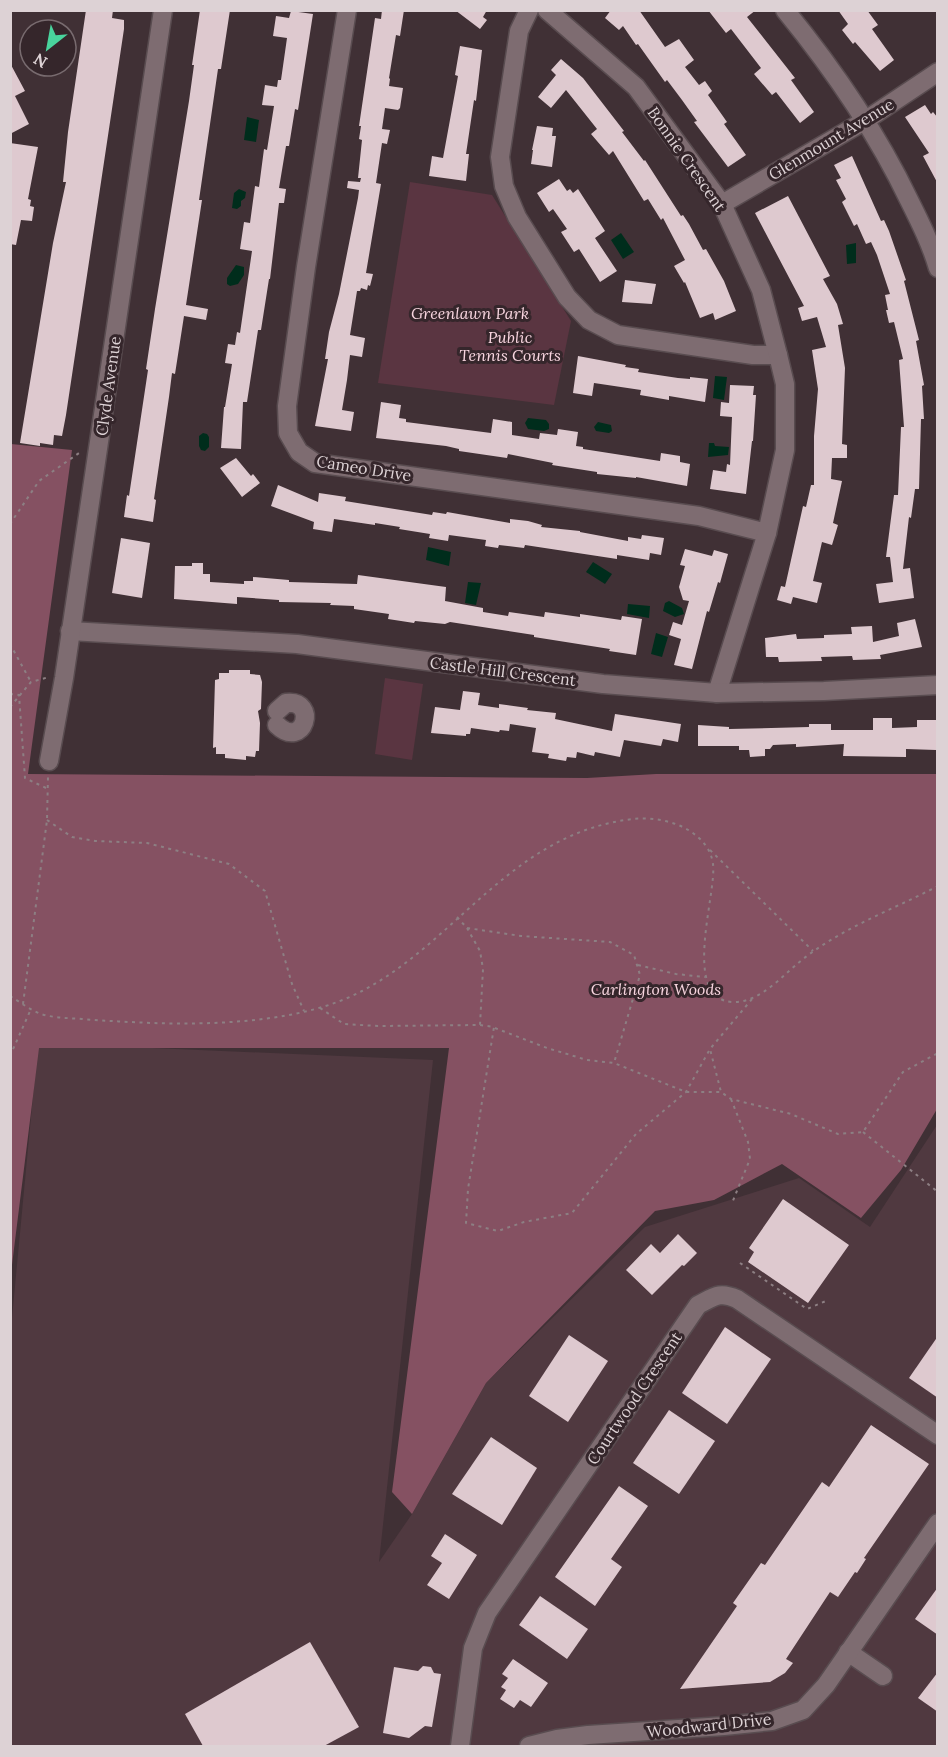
<svg xmlns="http://www.w3.org/2000/svg" width="948" height="1757" viewBox="0 0 948 1757" font-family="Lora,serif">
	<style>
		.built { fill: #503940 }
		.green { fill: #5a3541 }
		.forest { fill: #855162 }
		.water { fill: #002d1c }
		.building { fill: #dec9cf }
		.lines { fill: none; stroke-linecap: round; stroke-linejoin: round }
		.minor-casing { stroke: #594c50; stroke-width: 21 }
		.path { stroke: #8d7f83; stroke-width: 2; stroke-dasharray: 3 4.5; stroke-linecap: butt }
		.minor { stroke: #7e6c71; stroke-width: 18 }
		.labels { text-anchor: middle; stroke-width: 6; stroke-linejoin: round; paint-order: stroke }
		.street-label { font-size: 16px; fill: #ddd2d5; stroke: #35262b }
		.park-label { font-size: 16px; font-style: italic; fill: #f8d5df; stroke: #35262b }
	</style>
	<rect width="100%" height="100%" fill="#403035"/>
	<polygon class="built" points="38,1043 433,1060 379,1562 412,1514 486,1383 645,1227 799,1178 870,1227 937,1125 937,1746 11,1746 10,1339"/>
	<g class="green">
		<polygon points="410,182 492,195 571,321 554,405 378,383"/>
		<polygon points="385,678 423,684 412,760 375,754"/>
	</g>
	<polygon class="forest" points="11,444 72,450 28,774 587,778 656,774 937,774 937,1109 901,1170 861,1218 782,1164 714,1200 655,1211 486,1383 412,1514 392,1492 449,1048 39,1048 11,1273"/>
	<g class="water">
		<polygon points="247,117 259,120 256,142 244,140"/>
		<polygon points="239,189 246,192 245,198 241,201 241,206 237,209 232,208 234,193"/>
		<polygon points="621,233 634,252 623,259 611,240"/>
		<polygon points="856,243 856,263 847,264 846,245"/>
		<polygon points="236,265 244,267 244,275 238,284 230,286 227,284 227,278"/>
		<polygon points="715,376 727,377 724,400 713,398"/>
		<polygon points="528,418 546,420 549,424 549,429 544,431 528,429 525,423"/>
		<polygon points="598,422 611,425 612,431 609,433 596,431 594,427"/>
		<polygon points="203,433 207,434 209,437 209,447 205,451 201,450 199,446 199,436"/>
		<polygon points="709,443 714,443 715,446 729,447 728,455 708,457"/>
		<polygon points="428,547 451,552 449,566 426,560"/>
		<polygon points="593,562 612,574 605,584 586,572"/>
		<polygon points="468,582 481,583 476,605 465,603"/>
		<polygon points="669,601 682,608 684,614 675,617 663,611 665,603"/>
		<polygon points="628,604 650,606 649,618 627,614"/>
		<polygon points="656,633 668,637 662,657 651,654"/>
	</g>
	<g class="building">
		<polygon points="86,10 113,10 112,18 124,20 124,29 66,415 62,436 54,435 53,445 40,443 40,446 20,443 53,243 66,182 63,182 68,132"/>
		<polygon points="200,10 230,10 221,69 218,69 199,200 202,200 186,305 208,309 206,320 184,316 175,374 172,373 169,397 154,499 156,500 153,522 124,517 127,495 129,496 148,370 146,369 155,309 189,101 194,65 192,65"/>
		<polygon points="382,10 404,10 400,36 396,35 389,78 390,79 389,86 403,88 400,108 398,110 385,108 382,129 390,130 387,144 382,143 376,183 381,184 366,273 373,274 370,286 368,285 367,290 361,288 360,291 357,291 350,335 365,338 362,357 350,355 347,380 342,410 354,412 351,431 315,426 328,359 325,359 329,332 339,294 358,198 359,190 347,188 348,181 360,182 361,178 358,178 362,140 359,139 361,126 359,126 375,18 381,19"/>
		<polygon points="455,10 487,10 483,17 487,20 480,29"/>
		<polygon points="611,10 639,10 665,47 679,39 694,60 685,67 699,85 705,81 712,91 708,95 727,122 724,124 746,155 728,167 694,122 697,121 682,100 667,80 665,82 638,44 636,45 623,26 619,30 605,18"/>
		<polygon points="708,10 756,10 747,17 795,78 791,80 814,112 800,123 776,92 772,95 754,74 761,68 731,29 726,33"/>
		<polygon points="838,10 867,10 878,25 872,29 894,60 880,71 855,42 853,44 842,30 848,24"/>
		<polygon points="291,11 313,14 298,110 295,109 289,146 286,146 279,188 286,189 284,203 279,203 270,279 269,279 261,330 258,330 247,402 243,402 241,449 221,448 224,407 225,407 232,364 225,363 228,344 235,345 237,332 240,333 252,251 240,249 244,222 250,223 255,186 259,187 264,149 267,150 274,106 262,105 265,85 277,87 278,80 281,80 287,38 273,36 276,16 289,18"/>
		<polygon points="460,46 482,50 476,101 474,100 466,154 469,154 466,181 429,176 432,156 443,158 458,76 455,75"/>
		<polygon points="561,59 583,78 624,131 622,132 644,161 645,160 681,216 683,215 689,224 703,250 706,249 724,281 736,311 715,320 713,313 700,318 685,282 684,283 674,266 685,260 663,218 661,220 648,199 644,201 613,151 609,155 591,134 597,129 566,90 551,108 538,97 556,75 551,70"/>
		<polygon points="10,63 25,91 15,96 29,124 10,134"/>
		<polygon points="925,105 931,114 933,112 938,118 938,184 923,156 929,153 905,117"/>
		<polygon points="537,126 553,128 552,136 556,136 552,167 531,164 533,150 532,150"/>
		<polygon points="10,143 38,147 28,199 31,200 30,206 34,207 32,221 21,220 16,245 10,244"/>
		<polygon points="852,156 881,221 884,220 889,231 906,280 904,281 919,340 916,341 924,385 922,386 924,419 921,419 919,489 915,489 911,518 909,517 903,569 910,568 914,598 879,603 876,584 893,582 890,557 886,557 894,495 898,495 901,427 904,427 899,360 903,359 894,322 889,323 886,310 888,310 885,295 890,294 877,255 871,242 866,244 857,224 854,226 842,202 846,199 836,180 841,178 834,165"/>
		<polygon points="559,179 567,191 570,189 573,193 578,189 605,231 595,238 617,271 600,282 579,249 574,252 561,232 567,229 553,209 549,212 537,193"/>
		<polygon points="788,196 830,276 823,279 837,304 843,324 838,325 845,368 842,444 847,445 847,458 832,458 831,479 842,481 833,523 838,525 832,545 822,542 813,581 822,583 817,603 793,597 791,604 777,600 781,586 785,587 803,506 806,507 811,485 814,485 814,436 818,389 812,350 826,347 817,317 802,321 798,308 804,306 755,213"/>
		<polygon points="625,280 656,284 652,304 622,302"/>
		<polygon points="578,356 626,365 625,367 639,369 638,372 678,378 690,379 690,377 708,379 705,402 669,396 669,400 640,395 641,390 594,383 592,396 573,393"/>
		<polygon points="730,385 754,386 753,395 756,395 753,441 752,441 746,494 710,489 713,470 726,472 727,464 730,465 732,417 720,416 721,402 729,403"/>
		<polygon points="381,402 401,405 399,418 406,419 406,422 491,433 493,419 512,422 512,435 539,439 540,433 557,435 558,429 578,432 576,446 583,447 583,449 660,461 661,453 680,456 680,462 690,464 687,486 636,477 636,478 597,474 597,472 552,465 553,463 508,454 507,458 459,451 459,449 446,446 376,438"/>
		<polygon points="236,458 251,476 253,474 260,483 242,497 220,468"/>
		<polygon points="278,485 318,502 319,493 346,497 345,501 432,515 433,512 446,514 447,512 510,523 510,519 528,521 542,525 541,527 580,531 580,532 628,541 628,537 641,539 642,535 664,538 661,555 650,553 649,560 617,555 617,559 525,545 524,548 499,545 498,548 485,546 486,540 449,535 448,541 429,538 430,534 399,529 400,527 375,523 375,525 334,519 332,532 313,529 314,522 271,506"/>
		<polygon points="121,538 150,543 142,598 112,593"/>
		<polygon points="685,549 712,556 714,550 728,554 720,583 718,582 709,612 707,611 692,669 674,665 681,639 669,635 673,622 682,625 689,601 683,600 679,587 685,566 680,565"/>
		<polygon points="192,563 203,563 203,574 210,574 210,582 244,584 244,581 253,581 253,577 289,580 289,582 357,584 358,575 446,587 445,601 483,608 483,612 508,616 509,612 544,617 545,612 580,617 580,614 621,620 622,616 642,619 636,655 609,651 610,649 534,637 534,635 450,622 445,624 415,621 414,623 388,619 389,614 354,609 354,606 330,605 331,603 279,602 279,600 237,597 237,604 174,599 175,566 192,566"/>
		<polygon points="915,619 922,647 880,655 881,659 853,660 852,656 821,657 822,661 779,662 778,657 766,657 765,638 796,634 797,639 824,638 824,635 852,634 851,627 872,626 873,642 899,636 897,623"/>
		<polygon points="229,670 250,670 250,674 260,675 262,682 261,709 258,711 260,723 259,751 256,751 255,757 246,756 246,760 225,758 225,754 216,754 216,747 213,748 215,680 219,679 219,673 229,673"/>
		<polygon points="463,691 480,693 478,705 499,708 499,704 528,708 527,710 556,713 555,719 612,731 615,714 681,724 678,742 663,739 661,746 624,740 620,757 595,752 594,756 577,752 576,758 567,757 566,761 548,758 549,754 532,752 536,728 510,724 509,731 500,730 499,732 471,728 470,734 466,734 466,736 431,733 435,707 460,710"/>
		<polygon points="873,718 892,718 892,728 917,727 917,720 937,720 938,747 936,750 906,749 906,757 843,756 844,744 796,747 796,744 773,745 770,749 765,749 765,756 750,757 749,750 739,750 739,746 698,746 698,725 729,727 729,729 809,727 809,724 831,724 831,730 873,730"/>
		<polygon points="783,1199 849,1245 808,1303 748,1262 754,1252 749,1248"/>
		<polygon points="678,1234 697,1253 684,1266 682,1265 652,1295 626,1270 651,1244 660,1253"/>
		<polygon points="725,1327 771,1359 727,1424 682,1393"/>
		<polygon points="569,1335 608,1361 568,1422 529,1396"/>
		<polygon points="938,1336 938,1398 909,1378"/>
		<polygon points="669,1410 715,1441 679,1494 633,1463"/>
		<polygon points="871,1425 929,1464 864,1558 866,1559 857,1573 855,1572 838,1597 830,1592 786,1659 793,1663 785,1673 770,1682 680,1689 737,1606 733,1603 761,1563 765,1565 822,1482 829,1487"/>
		<polygon points="491,1437 537,1468 502,1525 452,1494"/>
		<polygon points="619,1486 648,1506 611,1559 622,1567 595,1606 555,1577"/>
		<polygon points="445,1534 477,1555 449,1599 427,1585 442,1563 431,1556"/>
		<polygon points="938,1587 938,1635 915,1619"/>
		<polygon points="540,1596 588,1629 567,1659 519,1625"/>
		<polygon points="310,1642 359,1727 324,1746 203,1746 185,1714"/>
		<polygon points="513,1659 548,1683 531,1707 520,1700 514,1708 500,1699 506,1690 501,1687 508,1678 502,1674"/>
		<polygon points="423,1666 431,1667 434,1673 441,1674 432,1727 425,1726 409,1738 383,1733 394,1667 418,1671"/>
		<polygon points="938,1672 938,1712 918,1698"/>
	</g>
	<g class="lines">
		<g class="minor-casing">
			<g id="minor">
				<polyline points="347,10 306,267 287,406 288,433 299,452 315,463 699,516 767,533"/>
				<polyline points="529,10 519,31 500,157 504,186 517,217 567,297 589,320 618,335 753,355 778,355"/>
				<polyline points="547,10 636,87 722,204 761,290 778,355 785,384 785,450 767,533 717,693"/>
				<path d="M785 10C834 70 876 131 909 200 920 222 931 244 938 268"/>
				<polyline points="722,204 866,120 938,72"/>
				<polyline points="70,631 297,644 603,684 717,693 824,691 938,685"/>
				<path d="M277 725C304 751 319 699 286 703L277 711"/>
				<polyline points="49,761 64,678 163,10"/>
				<polyline points="848,1652 883,1676"/>
				<path d="M460 1746 473 1648 487 1613 698 1305C714 1297 719 1291 737 1299L938 1435"/>
				<polyline points="529,1746 557,1739 588,1735 724,1726 772,1721 803,1710 826,1685 938,1523"/>
			</g>
		</g>
		<g class="path">
			<polyline points="10,524 39,481 79,453"/>
			<polyline points="10,644 31,682"/>
			<polyline points="10,694 19,695 25,778 46,788"/>
			<polyline points="10,707 31,682 49,677"/>
			<polyline points="47,820 72,837 95,841 147,843 229,864 265,891 292,984 304,1011"/>
			<polyline points="710,850 813,951"/>
			<polyline points="457,917 467,928 521,936 610,942 634,955 640,975 614,1063"/>
			<polyline points="467,928 480,951 483,969 480,1025"/>
			<polyline points="638,965 676,974 705,977"/>
			<path d="M10 996C20 1002 30 1010 41 1014 54 1018 68 1018 82 1019 106 1021 129 1022 153 1023 218 1025 304 1022 362 991 459 940 512 833 633 819 653 817 674 821 690 831 702 839 711 849 713 864 717 894 680 1000 733 1002 762 1003 786 971 807 956 847 926 894 909 938 886"/>
			<polyline points="752,999 710,1049 721,1092 731,1099 791,1114 838,1134 863,1132 903,1072 938,1053"/>
			<polyline points="23,1004 47,820 48,777"/>
			<polyline points="320,1008 344,1024 378,1026 480,1025 494,1027 468,1189 466,1223 498,1231 524,1222 572,1213 636,1134 686,1092 710,1049"/>
			<polyline points="495,1028 547,1048 587,1060 614,1063 686,1092 721,1092"/>
			<polyline points="10,1056 31,1009"/>
			<polyline points="731,1099 748,1142 750,1159 732,1203"/>
			<polyline points="863,1132 938,1192"/>
			<polyline points="740,1263 807,1309 826,1301"/>
		</g>
		<use href="#minor" class="minor"/>
	</g>
	<g class="labels">
		<g class="street-label">
			<text transform="translate(831 139) rotate(-31)" y="6">Glenmount Avenue</text>
			<text transform="translate(687 159) rotate(55)" y="6">Bonnie Crescent</text>
			<text transform="translate(108 386) rotate(-82)" y="6">Clyde Avenue</text>
			<text transform="translate(364 468) rotate(9)" y="6">Cameo Drive</text>
			<text transform="translate(503 671) rotate(7)" y="6">Castle Hill Crescent</text>
			<text transform="translate(634 1398) rotate(-56)" y="6">Courtwood Crescent</text>
			<text transform="translate(709 1725) rotate(-6)" y="6">Woodward Drive</text>
		</g>
		<g class="park-label">
			<text x="470" y="319">Greenlawn Park</text>
			<text x="510" y="343">Public<tspan x="510" dy="18">Tennis Courts</tspan></text>
			<text x="656" y="995">Carlington Woods</text>
		</g>
	</g>
	<rect width="948" height="1757" fill="none" stroke="#ddd2d5" stroke-width="24"/>
	<g transform="translate(48 48) rotate(211)"><circle r="28" fill="#35262b" stroke="#786b6f" stroke-width="1.5"/>
	<path d="M0-4.5L10 22L0 15L-10 22Z" fill="#49d49d"/>
	<text y="-9" font-size="16" font-weight="bold" text-anchor="middle" fill="#ddd2d5">N</text>
	</g>
</svg>
